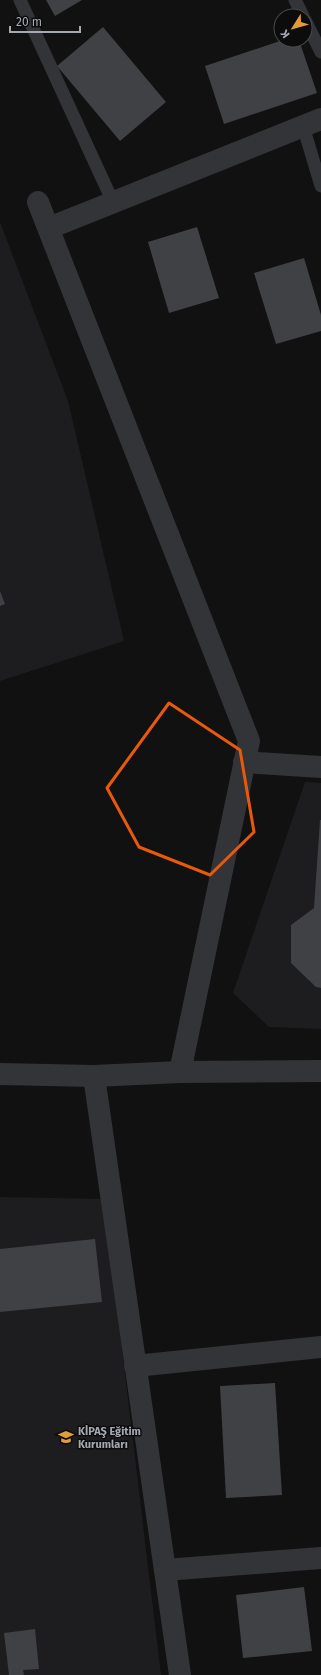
<svg xmlns="http://www.w3.org/2000/svg" width="321" height="1675" viewBox="0 0 321 1675" font-family="'Fira Sans',sans-serif">
	<style>
		.built { fill: #1d1d1f }
		.building { fill: #404145 }
		.lines { fill: none; stroke-linecap: round; stroke-linejoin: round }
		.lane { stroke: #323437; stroke-width: 13 }
		.street { stroke: #323437; stroke-width: 22 }
		.marked { fill: none; stroke: #e8590c; stroke-width: 3; stroke-linejoin: round }
		.labels { text-anchor: middle; stroke-width: 3; stroke-linejoin: round; paint-order: stroke }
		.poi-label { font-size: 11px; font-weight: bold; fill: #a4a9b2; stroke: #0c0c0d; text-anchor: start }
	</style>
	<rect width="100%" height="100%" fill="#111112"/>
	<g class="built">
		<polygon points="0,222 68,401 124,641 0,681"/>
		<polygon points="305,782 321,783 321,1029 269,1027 233,993"/>
		<polygon points="0,1197 104,1199 161,1675 0,1675"/>
	</g>
	<g class="building">
		<polygon points="46,0 82,0 55,16"/>
		<polygon points="103,27 166,102 120,141 57,66"/>
		<polygon points="283,40 299,40 317,93 224,124 205,66"/>
		<polygon points="197,227 219,298 169,313 148,242"/>
		<polygon points="304,258 321,315 321,331 276,344 254,273"/>
		<polygon points="0,591 5,604 0,606"/>
		<polygon points="320,820 321,820 321,988 316,987 291,963 291,925 314,908"/>
		<polygon points="95,1239 102,1302 0,1312 0,1249"/>
		<polygon points="275,1383 282,1495 226,1498 220,1386"/>
		<polygon points="304,1587 312,1651 243,1658 236,1595"/>
		<polygon points="35,1629 39,1669 23,1670 24,1675 9,1675 4,1633"/>
	</g>
	<g class="lines">
		<g class="lane">
			<polyline points="20,0 113,202"/>
			<polyline points="295,0 303,16"/>
			<polyline points="305,20 321,52"/>
			<polyline points="303,126 321,186"/>
		</g>
		<g class="street">
			<polyline points="38,202 249,741 180,1072"/>
			<polyline points="49,228 321,119"/>
			<polyline points="244,762 321,767"/>
			<polyline points="0,1074 94,1076 180,1072 321,1071"/>
			<polyline points="94,1076 180,1675"/>
			<polyline points="135,1366 321,1347"/>
			<polyline points="165,1570 321,1558"/>
		</g>
	</g>
	<path class="marked" d="M169 703 240 750 254 832 210 875 139 847 107 788Z"/>
	<defs>
		<g id="school-bare" transform="scale(1.2)"><path d="M0-5L7-2L0 1L-7-2ZM-4 1L0 2.5L4 1V4Q0 6-4 4Z" fill="#e19c3a" stroke="#0c0c0d" stroke-width="2.5" paint-order="stroke"/></g>
	</defs>
	<g fill-rule="evenodd">
		<use href="#school-bare" x="66" y="1437"/>
	</g>
	<g class="labels">
		<g class="poi-label">
			<text x="78" y="1435">KİPAŞ Eğitim<tspan x="78" dy="13">Kurumları</tspan></text>
		</g>
	</g>
	<g transform="translate(293 28) rotate(233)"><circle r="19" fill="#0c0c0d" stroke="#494b4f"/>
	<path d="M0-3L7 15L0 10L-7 15Z" fill="#e19c3a"/>
	<text y="-6" font-size="11" font-weight="bold" text-anchor="middle" fill="#a4a9b2">K</text>
	</g>
	<path d="M10 26v6h70v-6" fill="none" stroke="#a4a9b2" stroke-width="2"/>
	<text x="16" y="26" font-size="12" fill="#a4a9b2" stroke="#0c0c0d" stroke-width="3" paint-order="stroke">20 m</text>
</svg>
